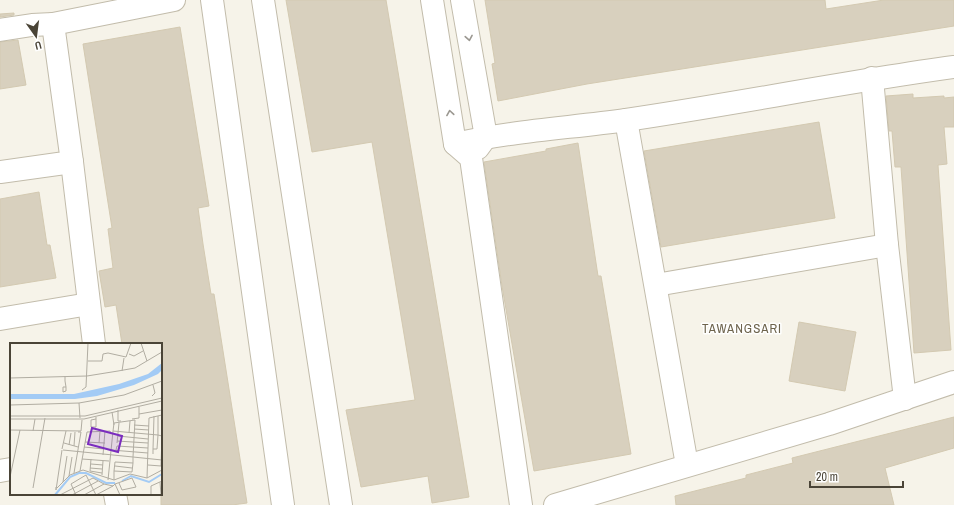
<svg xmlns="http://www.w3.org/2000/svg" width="954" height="505" viewBox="0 0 954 505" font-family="'Archivo Narrow',sans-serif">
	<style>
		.building { fill: #d8d0be; stroke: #d3c9b1 }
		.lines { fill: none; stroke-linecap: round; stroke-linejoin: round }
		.minor-casing { stroke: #c2bcab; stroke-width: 24 }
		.minor { stroke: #fff; stroke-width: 22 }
		.oneway { stroke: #9b9891 }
		.labels { text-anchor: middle; stroke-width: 3; stroke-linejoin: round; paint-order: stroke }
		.quarter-label { font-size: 13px; letter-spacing: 1px; fill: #6e644d; stroke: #fff }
		.inset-river { fill: none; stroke: #a3cbf5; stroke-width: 2 }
		.inset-road { fill: none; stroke: #b1ada2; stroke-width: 1 }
		.view { fill: #7b2cbf; fill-opacity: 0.15; stroke: #7b2cbf; stroke-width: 2 }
		.inset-edge { fill: none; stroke: #4a4437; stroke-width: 2 }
	</style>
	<rect width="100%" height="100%" fill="#f6f3e9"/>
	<g class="building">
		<polygon points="286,0 386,0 469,497 432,503 428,476 361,487 346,410 415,400 372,142 312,152"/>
		<polygon points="485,0 825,0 826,9 884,0 954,0 954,26 587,84 498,101 492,64 495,63"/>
		<polygon points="14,13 14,15 0,17 0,14"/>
		<polygon points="180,27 209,206 198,208 203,244 211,294 214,294 247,503 232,505 161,505 161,344 122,344 116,305 105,307 99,271 113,268 108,229 112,228 83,44"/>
		<polygon points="18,40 26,85 0,89 0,42"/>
		<polygon points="913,94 913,98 944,96 944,98 954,97 954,127 944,127 947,164 938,165 951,350 914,353 901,167 895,167 892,131 889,131 886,96"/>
		<polygon points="819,122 835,218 661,247 644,151"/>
		<polygon points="578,143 598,276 601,276 631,454 534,471 502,286 484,162 546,151 546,149"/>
		<polygon points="39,192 47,245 50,245 56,278 0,287 0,199"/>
		<polygon points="799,322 856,332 845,391 789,381"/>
		<polygon points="954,417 954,448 885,468 894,505 676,505 675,496 746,478 746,475 793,463 792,458"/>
	</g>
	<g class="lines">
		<g class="minor-casing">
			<g id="minor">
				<polyline points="212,0 283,505"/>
				<polyline points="263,0 341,505"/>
				<polyline points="432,0 455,144 471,158 521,505"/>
				<polyline points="462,0 486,137 478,148"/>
				<polyline points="0,30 32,25 53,24 174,0"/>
				<polyline points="872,78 887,245 905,399"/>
				<polyline points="626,120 687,465"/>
				<path d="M455 144C511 131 569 128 626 120 735 104 844 82 954 67"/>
				<polyline points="72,162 94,344"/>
				<polyline points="0,172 72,162 53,24"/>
				<polyline points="656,285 887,245"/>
				<polyline points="0,319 89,304"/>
				<polyline points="0,471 11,469"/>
				<polyline points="115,494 117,505"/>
				<polyline points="555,505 829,424 954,382"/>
			</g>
		</g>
		<use href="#minor" class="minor"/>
	</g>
	<defs><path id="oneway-chevron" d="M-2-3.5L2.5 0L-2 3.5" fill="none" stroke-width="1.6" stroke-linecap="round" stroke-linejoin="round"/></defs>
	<g class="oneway">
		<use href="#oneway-chevron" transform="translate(469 38) rotate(80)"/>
		<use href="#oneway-chevron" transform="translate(450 113) rotate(-99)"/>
	</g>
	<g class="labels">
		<g class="quarter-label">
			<text x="742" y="333">TAWANGSARI</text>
		</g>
	</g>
	<g transform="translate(10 343)">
		<rect width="152" height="152" fill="#f6f3e9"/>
		<path d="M152 20V27L148 31 124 42 87 53 65 56H0V51H64L109 41 138 31Z" fill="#a3cbf5"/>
		<path class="inset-river" d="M112 138 121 133 139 139 152 131M45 152 60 134 69 130H76L96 140H105"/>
		<path class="inset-road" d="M131 0 137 18M119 11 124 13 133 8M78 18H92L93 11 98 10 116 14 121 0M112 28 114 15M55 33V38L56 44V48L53 49V44H56M0 35 77 33 108 28 125 25 152 9M72 47 76 44 78 0M142 53 145 50 143 42M69 60 70 75M0 62 69 60 114 52 152 38M108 67V78H111M102 69 104 82M129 71 152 67M0 73H75L152 55M86 74V84H81V77L86 76M0 76H74L152 58M122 76 129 75V64M124 82 139 83M124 86 139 87M0 87 71 88 72 77M23 88 25 76M119 90 120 78M108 93 138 96M107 98 138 100M75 99 95 100M54 100 68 104M89 100 90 88M107 100 109 80M59 102 61 90M64 103 65 89M74 104 94 106M52 106 56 88M143 106 144 73M53 107 123 114 125 77 104 80 103 88M101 107 138 110M106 107 107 103 138 105M143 111V106H147L148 92 152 93V89M93 112 95 88M72 116 99 118M81 116 80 128 92 130M123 120V114L152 117M81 121 93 122M138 122 151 123 152 93M105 123 122 125M80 125 92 126M70 128 77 89 100 88 101 91M64 130 71 89H68M92 132 93 118M59 133 62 114M0 134 10 87M137 135 139 75 152 72M98 137 103 88 148 92V73M104 137V128L105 119 123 120 122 129 104 128M53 139 60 132 73 127 104 137 120 131 137 135 152 127M150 139 151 152M105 141 110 152M46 144V147L52 107M23 145 35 75M47 145 53 139 57 113M50 152 83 135 94 141M62 152 88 138M66 152 61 141 76 132 86 152M74 152 94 141 103 143 105 141 122 135 126 144 112 147 109 140M86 152 103 143M141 152V143L152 138"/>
		<path class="view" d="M82 85 112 93 108 109 78 101Z"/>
		<rect width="152" height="152" class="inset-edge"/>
	</g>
	<g transform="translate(36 36) rotate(166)" stroke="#ffffff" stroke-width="3" paint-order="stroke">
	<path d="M0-3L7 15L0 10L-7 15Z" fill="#4a4437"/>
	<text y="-6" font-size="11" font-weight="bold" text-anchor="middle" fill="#4a4437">U</text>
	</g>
	<path d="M810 481v6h93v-6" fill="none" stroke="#4a4437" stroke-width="2"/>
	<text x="816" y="481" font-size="12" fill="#4a4437" stroke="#ffffff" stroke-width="3" paint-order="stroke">20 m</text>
</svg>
